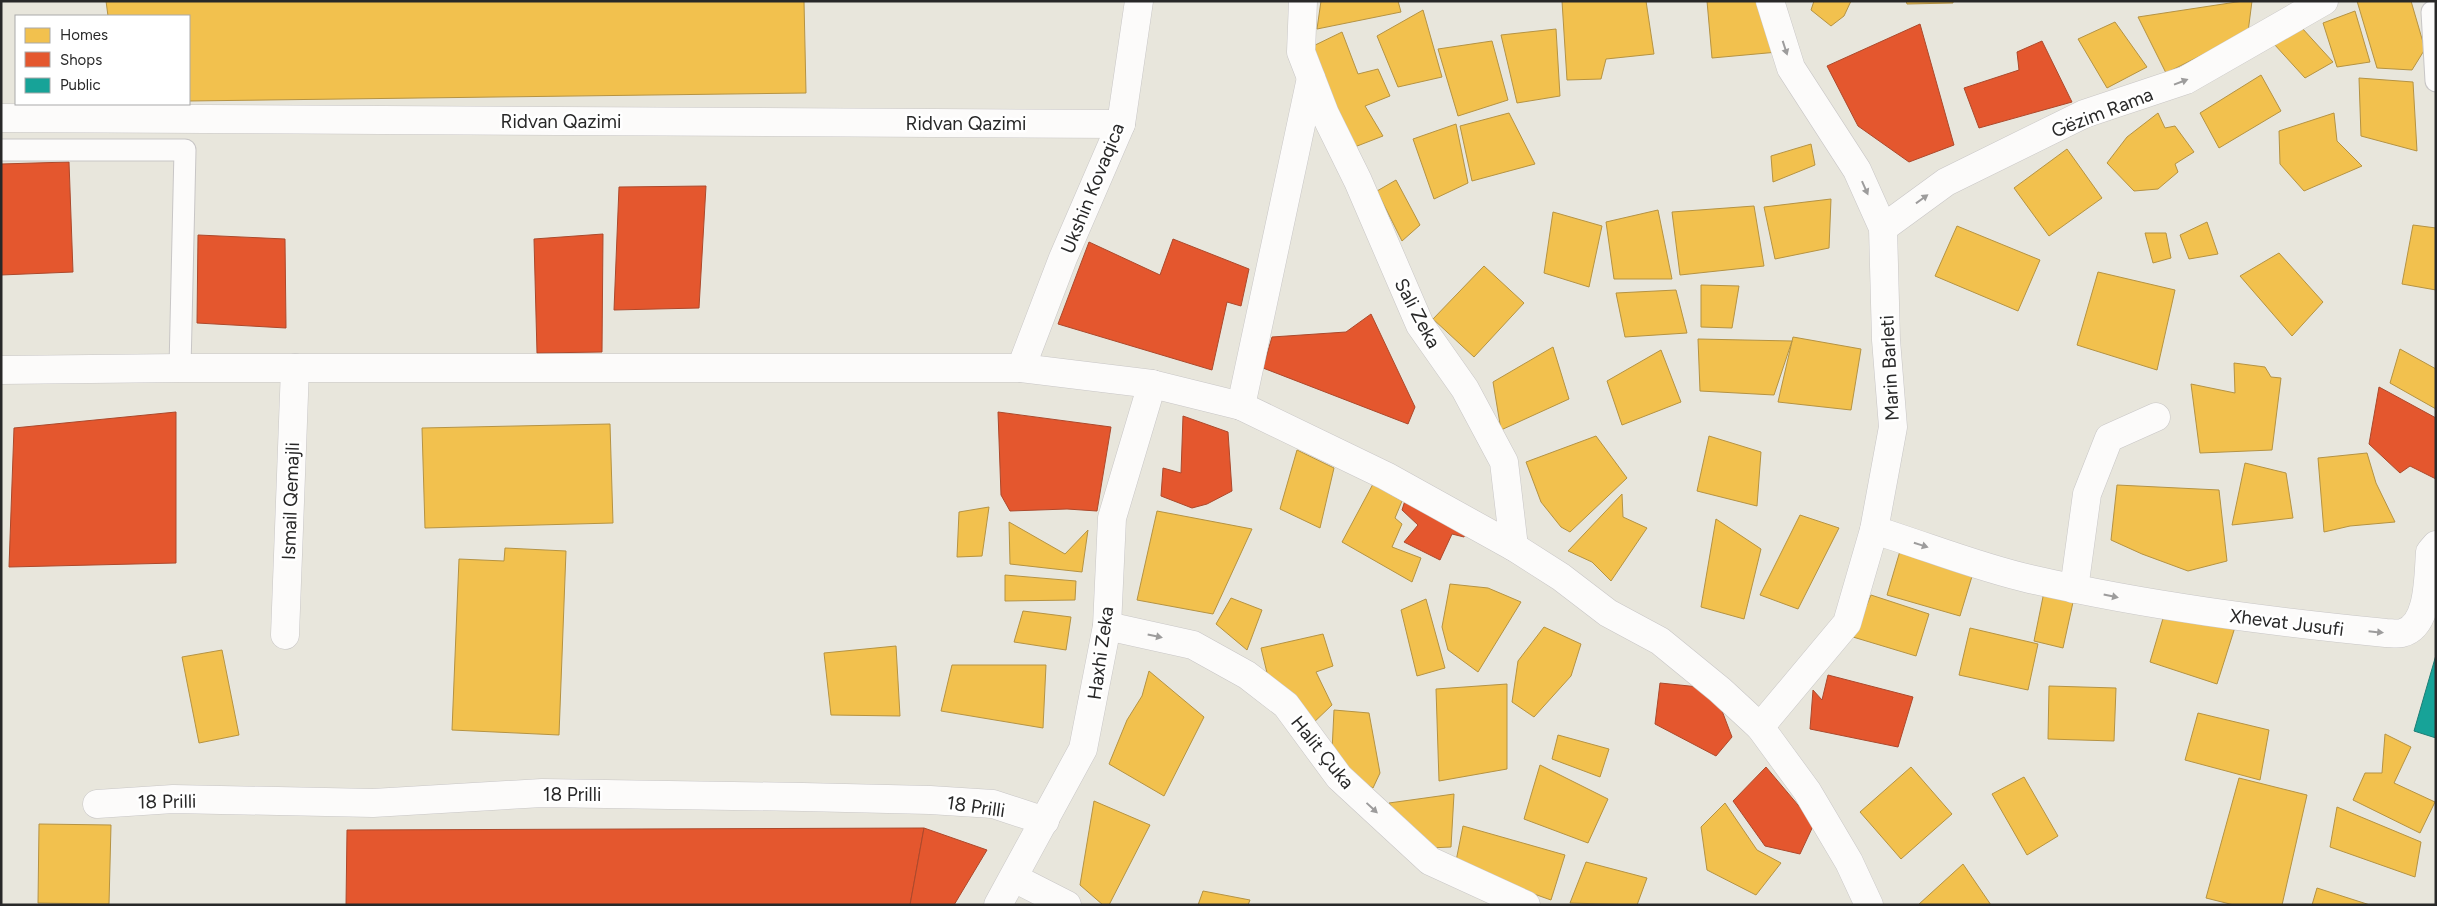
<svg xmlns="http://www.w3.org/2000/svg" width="2437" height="906" viewBox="0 0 2437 906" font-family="Figtree,sans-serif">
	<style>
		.homes { fill: #f2c14e; stroke: #b59343 }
		.shops { fill: #e4572e; stroke: #ac492c }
		.public { fill: #17a398; stroke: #1c7e76 }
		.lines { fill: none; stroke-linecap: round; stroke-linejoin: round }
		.service-casing { stroke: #c8c6c6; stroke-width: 23 }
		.minor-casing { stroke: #c8c6c6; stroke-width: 29 }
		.tertiary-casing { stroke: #c8c6c6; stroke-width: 29 }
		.secondary-casing { stroke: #c8c6c6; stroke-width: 29 }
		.service { stroke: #fcfbfa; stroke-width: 21 }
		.minor { stroke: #fcfbfa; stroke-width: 28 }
		.tertiary { stroke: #fcfbfa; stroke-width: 28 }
		.secondary { stroke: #fcfbfa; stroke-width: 28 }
		.oneway { fill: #9d9c9c }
		.labels { text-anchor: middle; stroke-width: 5; stroke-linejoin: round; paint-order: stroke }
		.street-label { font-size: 19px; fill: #282828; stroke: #fff }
	</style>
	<rect width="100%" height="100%" fill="#e8e6dc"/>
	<g class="homes">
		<polygon points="106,1 804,1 806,93 189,101 189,16 108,16"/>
		<polygon points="1321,1 1398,1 1401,12 1317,29"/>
		<polygon points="1562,1 1646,1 1654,54 1606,59 1601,79 1567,80"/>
		<polygon points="1707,1 1757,1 1778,52 1712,58"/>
		<polygon points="1814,1 1851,1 1844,16 1831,26 1811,10"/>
		<polygon points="1906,1 1953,1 1953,3 1907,4"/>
		<polygon points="2243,1 2252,1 2248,32 2166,73 2138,17"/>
		<polygon points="2357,1 2411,1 2425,49 2412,70 2377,68"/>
		<polygon points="1423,10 1442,77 1398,87 1377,36"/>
		<polygon points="2355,11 2370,62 2337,67 2323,23"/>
		<polygon points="2115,22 2147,67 2107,88 2078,39"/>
		<polygon points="2302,28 2333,62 2305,78 2274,44"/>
		<polygon points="1556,29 1560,96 1517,103 1501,35"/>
		<polygon points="1342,32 1358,74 1378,69 1390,96 1365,106 1383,136 1352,148 1307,49"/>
		<polygon points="1492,41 1508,100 1458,116 1438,49"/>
		<polygon points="2261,75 2281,111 2219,148 2200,113"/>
		<polygon points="2359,78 2413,82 2417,151 2361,136"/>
		<polygon points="1509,113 1535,164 1472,181 1460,126"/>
		<polygon points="2158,113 2165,128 2175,126 2194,152 2175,164 2178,172 2158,189 2134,191 2107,163 2127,137"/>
		<polygon points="2334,113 2337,141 2362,166 2304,191 2280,164 2279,131"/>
		<polygon points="1456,124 1468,183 1434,199 1413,139"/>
		<polygon points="1811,144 1815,165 1773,182 1771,156"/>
		<polygon points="2067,149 2102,198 2049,236 2014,188"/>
		<polygon points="1396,180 1420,225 1402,241 1377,191"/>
		<polygon points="1831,199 1829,248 1775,259 1764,207"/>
		<polygon points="1754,206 1764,266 1680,275 1672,212"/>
		<polygon points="1658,210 1672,279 1614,279 1606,222"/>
		<polygon points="1553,212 1602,226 1589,287 1544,273"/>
		<polygon points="2207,222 2218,254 2189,259 2180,235"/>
		<polygon points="2413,225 2436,228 2436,290 2402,284"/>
		<polygon points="1957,226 2040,260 2018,311 1935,276"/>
		<polygon points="2145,233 2166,233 2171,258 2153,263"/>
		<polygon points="2279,253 2323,302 2292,336 2240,276"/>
		<polygon points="1484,266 1524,303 1474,357 1433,319"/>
		<polygon points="2098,272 2175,290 2157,370 2077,345"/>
		<polygon points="1701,285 1739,286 1732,328 1701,327"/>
		<polygon points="1676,290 1687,333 1625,337 1616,293"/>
		<polygon points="1793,337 1861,349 1851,410 1778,402"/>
		<polygon points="1698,339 1792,341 1774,395 1700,391"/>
		<polygon points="1553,347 1569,399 1501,430 1493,382"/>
		<polygon points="2400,349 2436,369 2436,409 2390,383"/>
		<polygon points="1661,350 1681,402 1622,425 1607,381"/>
		<polygon points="2234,363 2265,367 2271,377 2281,378 2272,450 2200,453 2191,384 2235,393"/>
		<polygon points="610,424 613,523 425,528 422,428"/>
		<polygon points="1596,436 1627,478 1570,532 1561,527 1541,502 1526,462"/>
		<polygon points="1709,436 1761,452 1757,506 1697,491"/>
		<polygon points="1297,450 1334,468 1320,528 1280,509"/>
		<polygon points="2367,453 2376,483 2395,522 2350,526 2324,532 2318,458"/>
		<polygon points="2245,463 2286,473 2293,518 2232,525"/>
		<polygon points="1373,484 1402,501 1395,518 1402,524 1392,547 1421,558 1412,582 1342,542"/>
		<polygon points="2117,485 2219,490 2227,561 2188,571 2142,554 2111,540"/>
		<polygon points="1622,494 1623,517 1647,528 1611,581 1592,562 1568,551"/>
		<polygon points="989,507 982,556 957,557 959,512"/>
		<polygon points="1157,511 1252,529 1213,614 1137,600"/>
		<polygon points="1800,515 1839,528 1798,609 1760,595"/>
		<polygon points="1716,519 1761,549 1744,619 1701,607"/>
		<polygon points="1009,522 1065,554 1088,530 1082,572 1010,564"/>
		<polygon points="505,548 566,551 559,735 452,730 459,559 504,561"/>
		<polygon points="1900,551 1973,573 1960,616 1887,595"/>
		<polygon points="1005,575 1076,581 1075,600 1005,601"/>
		<polygon points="1450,584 1488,588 1521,602 1478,672 1448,650 1442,627"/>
		<polygon points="2045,587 2075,593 2063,648 2034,641"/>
		<polygon points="1871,595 1929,614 1916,656 1853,637"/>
		<polygon points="1231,598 1262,610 1247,650 1216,624"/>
		<polygon points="1426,599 1445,668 1417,676 1401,610"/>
		<polygon points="1023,611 1071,617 1066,650 1014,642"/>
		<polygon points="2164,615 2236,624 2217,684 2150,662"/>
		<polygon points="1544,627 1581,644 1571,676 1534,717 1512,702 1518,661"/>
		<polygon points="1970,628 2038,644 2028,690 1959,675"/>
		<polygon points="1323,634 1333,666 1316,672 1332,705 1310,726 1268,677 1261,648"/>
		<polygon points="896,646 900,716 831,715 824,653"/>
		<polygon points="222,650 239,735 199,743 182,657"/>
		<polygon points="952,665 1046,665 1043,728 941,711"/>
		<polygon points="1149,671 1204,717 1164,796 1109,764 1127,720 1142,696"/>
		<polygon points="1507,684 1507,769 1439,781 1436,689"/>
		<polygon points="2049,686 2116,688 2114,741 2048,739"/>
		<polygon points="1334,710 1369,713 1380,773 1373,788 1346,772 1332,751"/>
		<polygon points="2198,713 2269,730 2260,780 2185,760"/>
		<polygon points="2385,734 2411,747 2394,783 2435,802 2420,833 2353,800 2365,773 2382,773"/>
		<polygon points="1558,735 1609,749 1600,777 1552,759"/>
		<polygon points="1540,765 1608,799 1588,843 1524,819"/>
		<polygon points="1911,767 1952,814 1901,859 1860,812"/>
		<polygon points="2024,777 2058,836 2027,855 1992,794"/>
		<polygon points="2239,778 2307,795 2282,905 2234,905 2206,898"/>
		<polygon points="1454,794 1451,847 1429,848 1405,825 1389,803"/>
		<polygon points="1094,801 1150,825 1109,905 1103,905 1080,885"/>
		<polygon points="1725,803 1757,850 1781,863 1756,895 1707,870 1701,827"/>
		<polygon points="2337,807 2421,842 2415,877 2330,847"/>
		<polygon points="39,824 111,825 109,904 38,903"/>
		<polygon points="1463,826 1565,855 1551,900 1455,866"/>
		<polygon points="1586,862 1647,878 1637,905 1570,903"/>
		<polygon points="1963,864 1991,905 1918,905"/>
		<polygon points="2317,888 2370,905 2312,905"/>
		<polygon points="1203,891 1250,900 1248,905 1198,905"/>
	</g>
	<g class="shops">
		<polygon points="1920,24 1954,145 1909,162 1858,126 1827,66"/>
		<polygon points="2042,41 2072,102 1979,128 1964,88 2019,70 2017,52"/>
		<polygon points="69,162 73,272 1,275 1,164"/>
		<polygon points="706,186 699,308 614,310 619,187"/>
		<polygon points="603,234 602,352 537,353 534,239"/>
		<polygon points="198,235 285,239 286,328 197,323"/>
		<polygon points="1173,239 1249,269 1241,306 1227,302 1212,370 1058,324 1089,242 1160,275"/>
		<polygon points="1371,314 1415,407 1408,424 1263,368 1272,337 1346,332"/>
		<polygon points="2379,387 2436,418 2436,479 2410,466 2400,473 2369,444"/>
		<polygon points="176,412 176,563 9,567 14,428"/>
		<polygon points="998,412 1111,427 1097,511 1067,509 1010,511 1001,495"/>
		<polygon points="1183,416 1228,432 1232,491 1207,504 1192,508 1161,496 1163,468 1181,473"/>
		<polygon points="1408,491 1468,526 1464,537 1452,534 1440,560 1404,542 1418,525 1402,510"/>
		<polygon points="1828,675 1913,697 1898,747 1810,729 1813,690 1822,700"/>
		<polygon points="1660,683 1699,687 1719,703 1732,737 1716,756 1655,724"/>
		<polygon points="1766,767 1814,824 1800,854 1765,846 1733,801"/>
		<polygon points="924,828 910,905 346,905 347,830"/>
		<polygon points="924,828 987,850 954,905 910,905"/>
	</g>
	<polygon class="public" points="2436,655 2436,738 2414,731"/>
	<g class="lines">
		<g class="service-casing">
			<g id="service">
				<polyline points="2432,12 2436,81"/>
				<polyline points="1,150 185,150 180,368"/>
			</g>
		</g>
		<g class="minor-casing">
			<g id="minor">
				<polyline points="1303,1 1301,52 1325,114 1358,181 1420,325 1465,389 1504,462 1514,547"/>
				<polyline points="1,118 1121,124"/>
				<polyline points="1883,228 1946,182 2084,114 2186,80 2324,1"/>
				<polyline points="1241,406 1311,78"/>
				<path d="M1874 530C1926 546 1977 567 2030 579 2147 606 2266 621 2386 633 2391 633 2397 634 2402 633 2430 626 2428 575 2430 552L2436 545"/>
				<polyline points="2074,589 2087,494 2109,438 2156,417"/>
				<polyline points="1107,626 1193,645 1247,675 1286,705 1339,777 1430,861 1526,905"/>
				<polyline points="285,635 295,368"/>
				<polyline points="1760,727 1847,623 1874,530 1893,427 1886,340 1883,228 1857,170 1791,68 1770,1"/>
				<polyline points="97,804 173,799 373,803 542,793 803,797 930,800 993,804 1045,821"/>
				<polyline points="1014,878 1067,905"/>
				<polyline points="998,905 1083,749 1107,626 1112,518 1152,384"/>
			</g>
		</g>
		<g class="tertiary-casing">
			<polyline id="tertiary" points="1021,368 1063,258 1121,124 1139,1"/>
		</g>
		<g class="secondary-casing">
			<polyline id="secondary" points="1,370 180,368 1021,368 1152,384 1241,406 1386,476 1514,547 1561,577 1608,613 1660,641 1720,690 1760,727 1807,791 1849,862 1869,905"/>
		</g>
		<use href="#service" class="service"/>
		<use href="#minor" class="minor"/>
		<use href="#tertiary" class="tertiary"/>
		<use href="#secondary" class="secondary"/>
	</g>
	<defs><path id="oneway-solid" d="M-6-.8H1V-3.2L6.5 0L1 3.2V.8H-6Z" transform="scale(1.25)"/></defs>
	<g class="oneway">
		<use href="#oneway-solid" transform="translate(1785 48) rotate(72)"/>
		<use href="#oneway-solid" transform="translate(2181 82) rotate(-21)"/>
		<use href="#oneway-solid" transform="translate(1865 188) rotate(66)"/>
		<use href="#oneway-solid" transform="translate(1922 199) rotate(-36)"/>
		<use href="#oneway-solid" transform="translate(1921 545) rotate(18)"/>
		<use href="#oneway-solid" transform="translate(2111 596) rotate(12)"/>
		<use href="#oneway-solid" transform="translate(2376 632) rotate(6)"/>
		<use href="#oneway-solid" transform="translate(1155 636) rotate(12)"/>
		<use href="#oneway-solid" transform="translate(1372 808) rotate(43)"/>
	</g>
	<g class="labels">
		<g class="street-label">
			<text transform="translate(2102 112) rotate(-21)" y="7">Gëzim Rama</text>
			<text x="561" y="128">Ridvan Qazimi</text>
			<text x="966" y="130">Ridvan Qazimi</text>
			<text transform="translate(1092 188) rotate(-68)" y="7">Ukshin Kovaqica</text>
			<text transform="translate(1418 313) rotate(62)" y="7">Sali Zeka</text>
			<text transform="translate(1889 368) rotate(-93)" y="7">Marin Barleti</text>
			<text transform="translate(290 501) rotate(-88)" y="7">Ismail Qemajli</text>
			<text transform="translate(2287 622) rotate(7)" y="7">Xhevat Jusufi</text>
			<text transform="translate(1100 653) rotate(-82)" y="7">Haxhi Zeka</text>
			<text transform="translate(1323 752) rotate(51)" y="7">Halit Çuka</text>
			<text x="572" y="801">18 Prilli</text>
			<text transform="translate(167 801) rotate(-1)" y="7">18 Prilli</text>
			<text transform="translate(976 806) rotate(8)" y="7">18 Prilli</text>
		</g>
	</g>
	<rect width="2437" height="906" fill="none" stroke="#282828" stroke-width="5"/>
	<rect x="15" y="15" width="175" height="90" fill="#ffffff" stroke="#a9a9a9"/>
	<rect x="25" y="28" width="25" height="15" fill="#f2c14e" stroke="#a9a9a9"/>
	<text x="60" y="40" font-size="15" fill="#282828">Homes</text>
	<rect x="25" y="52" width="25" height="15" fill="#e4572e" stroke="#a9a9a9"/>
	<text x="60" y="65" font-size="15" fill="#282828">Shops</text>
	<rect x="25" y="78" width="25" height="15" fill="#17a398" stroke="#a9a9a9"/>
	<text x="60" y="90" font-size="15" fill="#282828">Public</text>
</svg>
